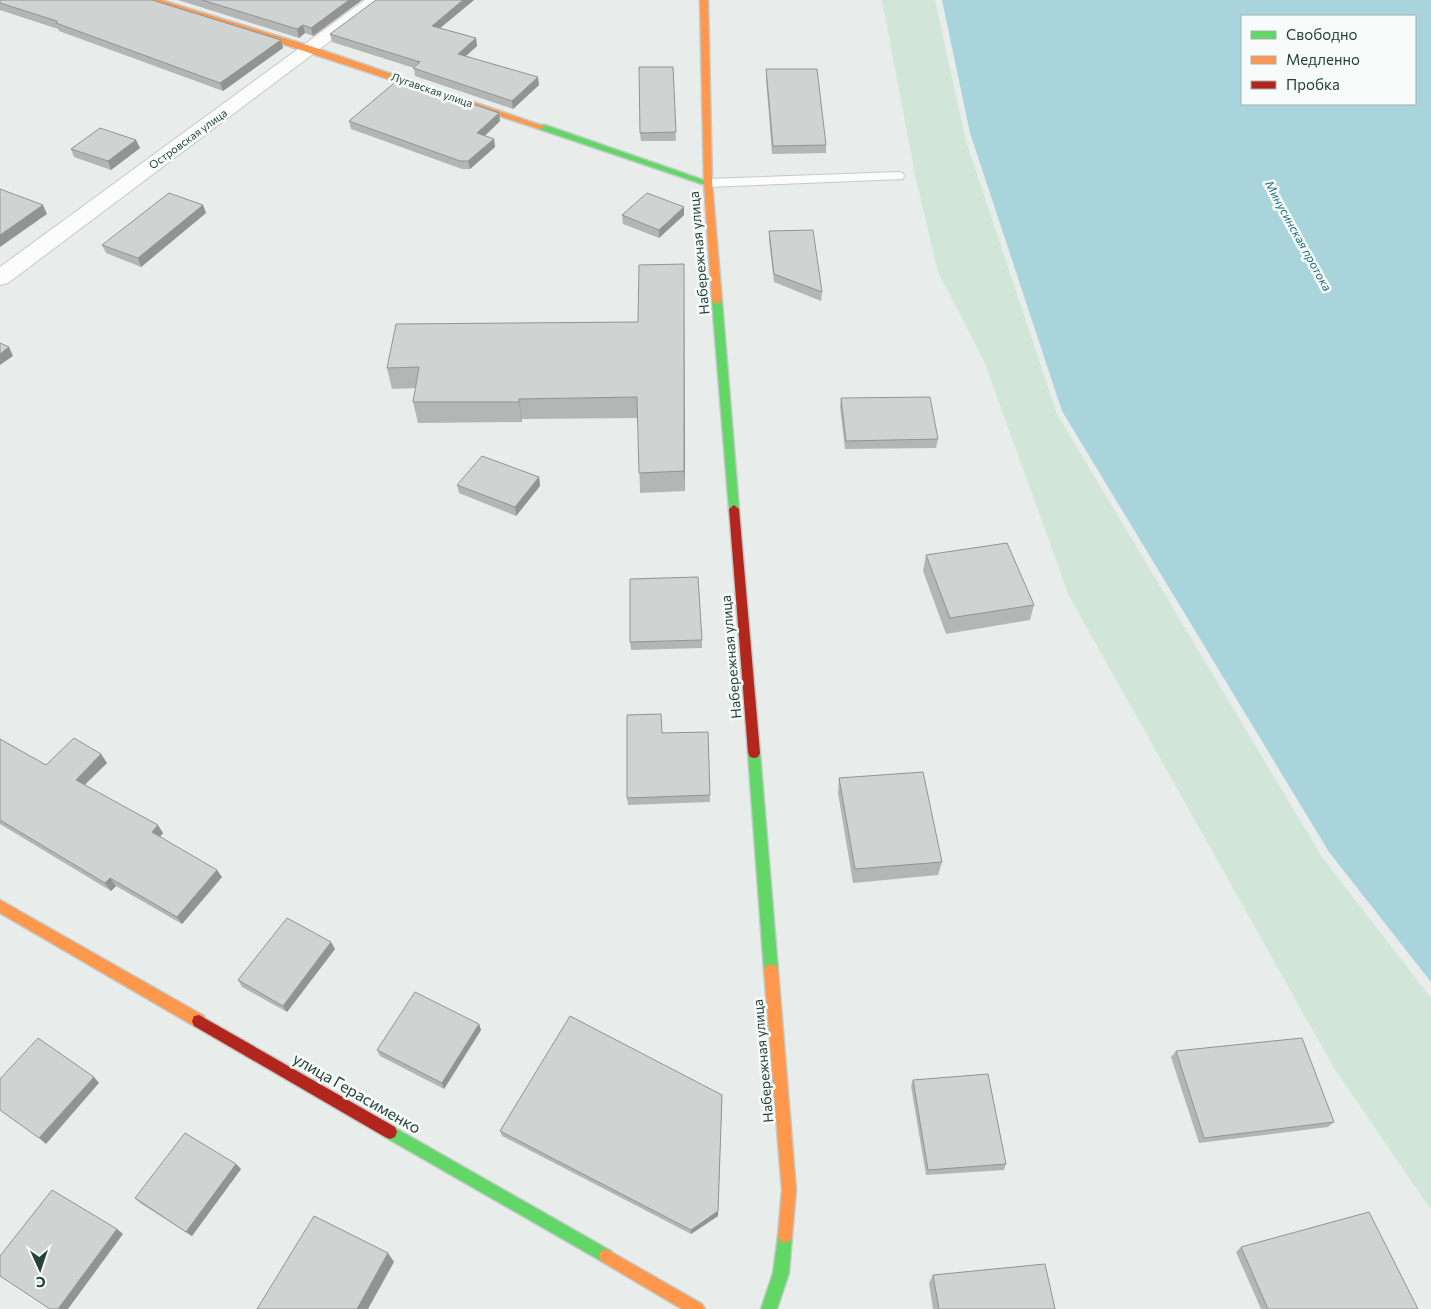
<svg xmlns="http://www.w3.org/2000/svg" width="1431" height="1309" viewBox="0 0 1431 1309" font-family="Commissioner,sans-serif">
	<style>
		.green { fill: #d1e6d8 }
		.water { fill: #a9d4db; fill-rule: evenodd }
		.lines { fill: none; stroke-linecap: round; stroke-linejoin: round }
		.lane-casing { stroke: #c5cac8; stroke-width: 2 }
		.street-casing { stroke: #c5cac8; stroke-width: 2 }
		.fast-casing { stroke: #c3cbc8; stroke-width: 3 }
		.slow-casing { stroke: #c3cbc8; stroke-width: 3 }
		.jam-casing { stroke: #c3cbc8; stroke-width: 3 }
		.lane { fill: #fcfcfc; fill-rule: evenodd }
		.street { fill: #fcfcfc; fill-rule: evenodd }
		.fast { fill: #63d668; fill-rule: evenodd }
		.slow { fill: #ff974d; fill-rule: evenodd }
		.jam { fill: #b3261e; fill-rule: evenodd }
		.wall { fill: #b2b6b5 }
		.shaded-wall { fill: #919493 }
		.building { fill: #cfd4d2; stroke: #919493 }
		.labels { text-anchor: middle; stroke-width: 5; stroke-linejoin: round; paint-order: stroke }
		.far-street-label { font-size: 11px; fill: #24423a; stroke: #f7fbf9 }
		.far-water-label { font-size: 12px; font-style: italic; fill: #1c6f80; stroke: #f7fbf9 }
		.street-label { font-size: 14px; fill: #24423a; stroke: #f7fbf9 }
		.near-street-label { font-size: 16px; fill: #24423a; stroke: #f7fbf9 }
	</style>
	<rect width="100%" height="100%" fill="#e8edeb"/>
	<polygon class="green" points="882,0 935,0 966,141 1057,414 1322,857 1431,998 1431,1210 1334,1068 1069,596 984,361 938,272 916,180"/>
	<path class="water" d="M942 0H1431V982L1329 852 1062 411 970 133ZM1242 16H1415V104H1242Z"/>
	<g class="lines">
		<g class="lane-casing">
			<polygon id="lane" points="898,172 903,173 904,176 903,179 708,187 702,183 708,179"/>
		</g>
		<g class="street-casing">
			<polygon id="street" points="365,0 385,0 8,283 0,285 0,267"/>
		</g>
		<g class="fast-casing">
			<g id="fast">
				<polygon points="539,125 545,125 712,183 711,185 705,185 539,129"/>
				<polygon points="717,298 722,301 739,509 734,513 729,509 712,301"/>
				<polygon points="754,748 758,749 760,753 778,970 776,974 771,976 766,974 764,970 748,753 750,749"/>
				<polygon points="390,1125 611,1251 613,1256 611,1261 606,1263 601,1261 385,1137 383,1132 385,1127"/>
				<polygon points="785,1229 790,1231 792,1236 789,1273 777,1309 761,1309 773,1273 778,1236 780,1231"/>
			</g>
		</g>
		<g class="slow-casing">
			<g id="slow">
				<polygon points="150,0 161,0 313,47 546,127 539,129"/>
				<polygon points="700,0 708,0 712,183 722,301 717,304 712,301 704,183"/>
				<polygon points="0,900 204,1016 206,1021 204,1026 199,1027 194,1026 0,913"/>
				<polygon points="771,964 776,966 778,970 796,1190 792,1236 790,1241 785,1243 780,1241 778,1236 782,1190 764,970 766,966"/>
				<polygon points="606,1249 702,1304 705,1309 682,1309 601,1261 599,1256 601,1251"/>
			</g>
		</g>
		<g class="jam-casing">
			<g id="jam">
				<polygon points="734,505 739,509 760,753 758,757 754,758 750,757 748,753 729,509"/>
				<polygon points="199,1015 395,1127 397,1132 395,1137 390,1139 385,1137 194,1026 192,1021 194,1016"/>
			</g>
		</g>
		<use href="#lane" class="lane"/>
		<use href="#street" class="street"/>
		<use href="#fast" class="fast"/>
		<use href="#slow" class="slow"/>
		<use href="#jam" class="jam"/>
	</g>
	<g class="wall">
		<polygon points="0,0 281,40 283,48 223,91 59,31 58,29 0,10"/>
		<polygon points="178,0 362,0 313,36 305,33 299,38"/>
		<polygon points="474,0 440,28 476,38 477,46 466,56 539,85 513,109 415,76 414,68 332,42 330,34"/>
		<polygon points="673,67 676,141 641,141 640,133"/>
		<polygon points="766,69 826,145 826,153 772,154 766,78"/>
		<polygon points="499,113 500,121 485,136 494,139 495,147 470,169 462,169 351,129 349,121"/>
		<polygon points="136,140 140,148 111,170 74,157 71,149"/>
		<polygon points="203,205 206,213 141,267 106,253 102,245"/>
		<polygon points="684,207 684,215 659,238 623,224 622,215"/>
		<polygon points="769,231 822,292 821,301 774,282 769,240"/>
		<polygon points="684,264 685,491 640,493 638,418 522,419 522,422 418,423 413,402 416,388 392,389 387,368 638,322"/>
		<polygon points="841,398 938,439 936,448 845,449 840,407"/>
		<polygon points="539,477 540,486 516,516 459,493 457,485"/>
		<polygon points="926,555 1034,605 1030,620 946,634 923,571"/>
		<polygon points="702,640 702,648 631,650 630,642"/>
		<polygon points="708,732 710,802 628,805 627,798 662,733"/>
		<polygon points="0,739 46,765 101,754 107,763 85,785 163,833 160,837 222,877 182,924 116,886 111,891 0,824"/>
		<polygon points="839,778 942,862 938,875 853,883 838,793"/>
		<polygon points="335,949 287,1012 242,987 238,980"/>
		<polygon points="479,1024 481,1030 444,1089 380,1056 377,1050"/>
		<polygon points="1176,1051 1334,1122 1328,1127 1199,1143 1171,1057"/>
		<polygon points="913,1080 1006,1164 1004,1170 926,1175 911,1086"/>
		<polygon points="500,1131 718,1216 691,1234 502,1136"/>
		<polygon points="236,1164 241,1169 192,1236 140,1203 135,1198"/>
		<polygon points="1241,1247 1418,1309 1261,1309 1236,1252"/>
		<polygon points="933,1275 1055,1309 933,1309 929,1283"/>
	</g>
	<g class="shaded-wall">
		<polygon points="349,0 362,0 313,36 311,28"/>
		<polygon points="463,0 474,0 433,34 432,26"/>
		<polygon points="303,25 305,33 299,38 297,29"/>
		<polygon points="476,38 477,46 459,62 458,54"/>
		<polygon points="281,40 283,48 223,91 220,83"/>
		<polygon points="538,77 539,85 513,109 512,101"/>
		<polygon points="499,113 500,121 478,142 477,133"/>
		<polygon points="494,139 495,147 470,169 468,161"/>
		<polygon points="136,140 140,148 111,170 108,161"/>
		<polygon points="43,205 47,214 0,247 0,235"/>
		<polygon points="203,205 206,213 141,267 138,258"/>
		<polygon points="684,207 684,215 659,238 659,230"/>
		<polygon points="684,264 684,285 685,491 684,471"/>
		<polygon points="9,347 13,356 0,365 0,354"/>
		<polygon points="519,399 522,419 522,422 519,402"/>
		<polygon points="539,477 540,486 516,516 515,507"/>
		<polygon points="101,754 107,763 81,788 76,780"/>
		<polygon points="158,825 163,833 157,840 152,832"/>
		<polygon points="217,870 222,877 182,924 177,917"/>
		<polygon points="110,878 116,886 111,891 105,883"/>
		<polygon points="331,942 335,949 287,1012 283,1006"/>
		<polygon points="479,1024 481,1030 444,1089 442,1083"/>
		<polygon points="94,1077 99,1083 46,1144 39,1138"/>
		<polygon points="722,1095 718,1216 691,1234 691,1230"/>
		<polygon points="236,1164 241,1169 192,1236 186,1232"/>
		<polygon points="117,1229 123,1234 68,1309 58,1309"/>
		<polygon points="388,1253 394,1262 368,1309 357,1309"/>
	</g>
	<g class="building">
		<polygon points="0,0 152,0 281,40 220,83 56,23 57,21 0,3"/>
		<polygon points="202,0 349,0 311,28 303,25 297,29"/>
		<polygon points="376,0 463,0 432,26 476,38 458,54 538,77 512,101 413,68 420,62 330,34"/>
		<polygon points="639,67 673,67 676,132 640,133"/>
		<polygon points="766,69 817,69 826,145 773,146"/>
		<polygon points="399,79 499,113 477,133 494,139 468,161 460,161 349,121"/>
		<polygon points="100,128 136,140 108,161 71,149"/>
		<polygon points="0,189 43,205 0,235"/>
		<polygon points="169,193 203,205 138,258 102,245"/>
		<polygon points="647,193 684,207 659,230 622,215"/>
		<polygon points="813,230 822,292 774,274 769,231"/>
		<polygon points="684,264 684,471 639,473 637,397 519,399 519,402 413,402 419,367 387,368 396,324 638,322 639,265"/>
		<polygon points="0,343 9,347 0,354"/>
		<polygon points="930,397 938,439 846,441 841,398"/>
		<polygon points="482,456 539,477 515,507 457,485"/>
		<polygon points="1007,543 1034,605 950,618 926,555"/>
		<polygon points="698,577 702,640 630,642 630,579"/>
		<polygon points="661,714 662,733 708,732 710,795 627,798 627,715"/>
		<polygon points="74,738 101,754 76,780 158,825 152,832 217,870 177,917 110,878 105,883 0,820 0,739 46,765"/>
		<polygon points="923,772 942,862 855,869 839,778"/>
		<polygon points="287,918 331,942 283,1006 238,980"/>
		<polygon points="415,992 479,1024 442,1083 377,1050"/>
		<polygon points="570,1016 722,1095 718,1211 691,1230 500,1131"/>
		<polygon points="38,1038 94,1077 39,1138 0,1110 0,1079"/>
		<polygon points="1302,1038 1334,1122 1204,1138 1176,1051"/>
		<polygon points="988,1074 1006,1164 928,1170 913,1080"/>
		<polygon points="185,1133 236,1164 186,1232 135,1198"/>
		<polygon points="52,1190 117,1229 58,1309 50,1309 0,1276 0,1256"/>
		<polygon points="1369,1212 1418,1309 1268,1309 1241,1247"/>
		<polygon points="314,1216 388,1253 357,1309 257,1309"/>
		<polygon points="1045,1264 1055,1309 939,1309 933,1275"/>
	</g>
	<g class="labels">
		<g class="far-street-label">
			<text transform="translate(432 90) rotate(19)" y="4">Лугавская улица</text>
			<text transform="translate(188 139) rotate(-36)" y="4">Островская улица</text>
		</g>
		<g class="far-water-label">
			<text transform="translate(1298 236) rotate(61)" y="4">Минусинская протока</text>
		</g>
		<g class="street-label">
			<text transform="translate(699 253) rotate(-95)" y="5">Набережная улица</text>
			<text transform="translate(731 657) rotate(-95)" y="5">Набережная улица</text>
			<text transform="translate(763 1061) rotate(-95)" y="5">Набережная улица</text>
		</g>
		<g class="near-street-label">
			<text transform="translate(357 1093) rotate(30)" y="6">улица Герасименко</text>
		</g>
	</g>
	<rect x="1241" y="15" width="175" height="90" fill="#f7fbf9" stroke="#a3b1ad"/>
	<rect x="1251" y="31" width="25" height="8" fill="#63d668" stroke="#a3b1ad"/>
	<text x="1286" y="40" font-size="15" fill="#24423a">Свободно</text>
	<rect x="1251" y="56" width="25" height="8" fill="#ff974d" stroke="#a3b1ad"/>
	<text x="1286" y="65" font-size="15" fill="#24423a">Медленно</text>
	<rect x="1251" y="81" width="25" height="8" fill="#b3261e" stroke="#a3b1ad"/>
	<text x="1286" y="90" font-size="15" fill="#24423a">Пробка</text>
	<g transform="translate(40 1269) rotate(177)" stroke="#f7fbf9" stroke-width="4" paint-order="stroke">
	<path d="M0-4L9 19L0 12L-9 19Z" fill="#24423a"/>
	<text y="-8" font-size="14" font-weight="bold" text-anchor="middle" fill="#24423a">С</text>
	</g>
</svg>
